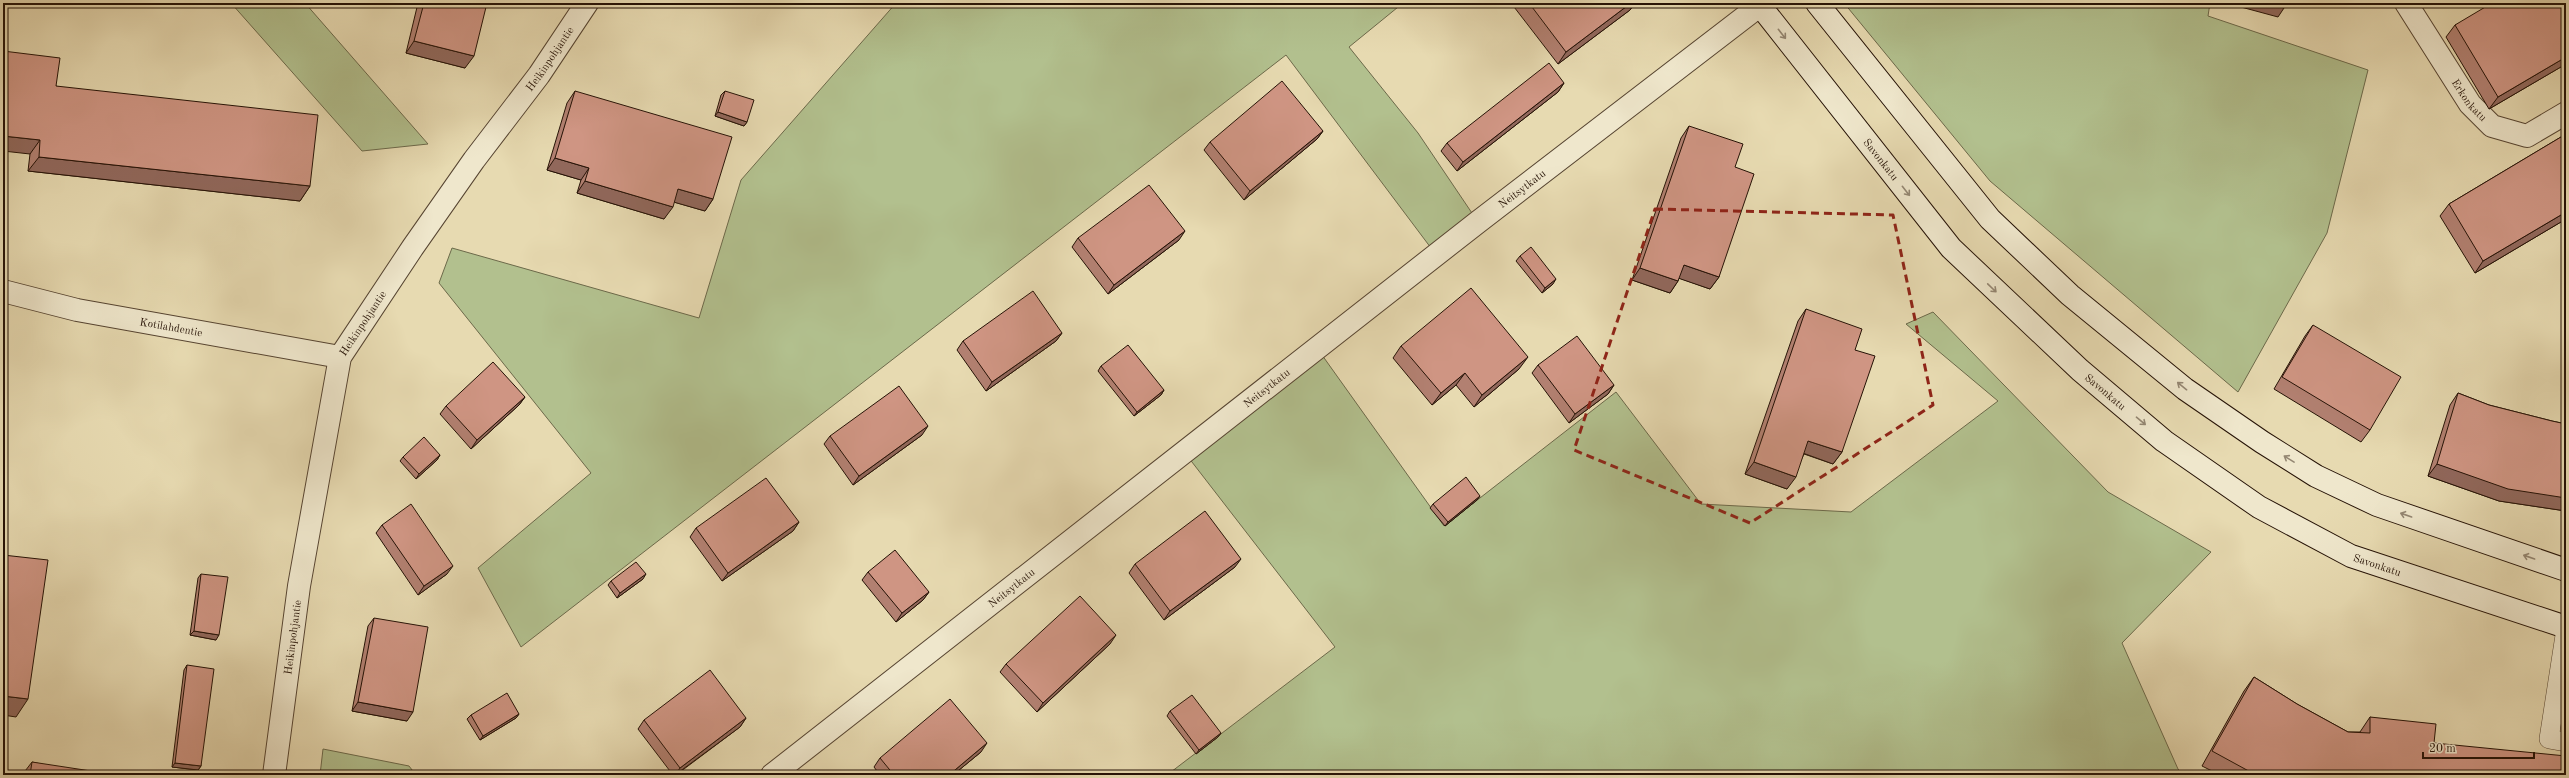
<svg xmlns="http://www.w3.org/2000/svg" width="2569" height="778" viewBox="0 0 2569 778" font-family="'Old Standard TT',serif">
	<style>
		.green { fill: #b2c08e; stroke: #6c694a }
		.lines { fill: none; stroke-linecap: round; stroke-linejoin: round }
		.service-casing { stroke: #564431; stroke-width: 20 }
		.minor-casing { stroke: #564431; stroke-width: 24 }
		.tertiary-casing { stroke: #564431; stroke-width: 24 }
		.secondary-casing { stroke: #251206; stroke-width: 24 }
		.service { stroke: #efe7cc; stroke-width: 19 }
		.minor { stroke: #efe7cc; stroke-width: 22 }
		.tertiary { stroke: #efe7cc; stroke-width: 22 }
		.secondary { stroke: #efe7cc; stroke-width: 22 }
		.wall { fill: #b28071; stroke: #251206 }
		.shaded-wall { fill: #91685c; stroke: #251206 }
		.building { fill: #cf9583; stroke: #251206 }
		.oneway { stroke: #948773 }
		.marked { fill: none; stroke: #8f2418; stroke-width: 3; stroke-dasharray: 8 5; stroke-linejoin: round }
		.labels { text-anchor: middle; stroke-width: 3; stroke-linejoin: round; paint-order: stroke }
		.street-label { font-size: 11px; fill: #251206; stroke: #efe7cc }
	</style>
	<rect width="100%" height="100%" fill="#e7dab1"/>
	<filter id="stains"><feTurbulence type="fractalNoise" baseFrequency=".005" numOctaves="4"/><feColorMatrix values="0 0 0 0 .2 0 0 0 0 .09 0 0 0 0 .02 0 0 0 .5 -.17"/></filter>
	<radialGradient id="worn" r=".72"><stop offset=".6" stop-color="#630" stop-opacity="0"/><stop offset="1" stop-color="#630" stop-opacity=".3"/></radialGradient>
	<g class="green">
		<polygon points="231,3 305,3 428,144 362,151"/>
		<polygon points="896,3 1403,3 1349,47 1418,133 1478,222 1437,256 1286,55 521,647 478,568 591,473 439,283 452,248 699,318 741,180"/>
		<polygon points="1844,3 2210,3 2208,16 2368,70 2327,233 2238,392 1990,181"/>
		<polygon points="1933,312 2108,492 2211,552 2122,643 2178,769 2183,775 1167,775 1335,647 1185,453 1317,348 1444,526 1616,392 1701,504 1851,512 1998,401 1906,324"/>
		<polygon points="323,749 409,766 416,775 320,775"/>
	</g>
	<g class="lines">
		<g class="service-casing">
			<polyline id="service" points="2566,629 2549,739 2566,742"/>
		</g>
		<g class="minor-casing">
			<g id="minor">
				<path id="s1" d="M2406 3 2470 104 2492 126 2527 136 2566 113"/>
				<path id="s2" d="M3 291 77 310 340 357"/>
				<path id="s3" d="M772 775 1478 222 1763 3"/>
			</g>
		</g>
		<g class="tertiary-casing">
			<g id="tertiary">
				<path id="s4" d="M274 775 299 586 340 357 413 247 474 160 539 75 587 3"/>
			</g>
		</g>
		<g class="secondary-casing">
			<g id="secondary">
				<path id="s5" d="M1758 3 1951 248 2080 370 2164 441 2259 507 2351 556 2566 627"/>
				<polyline points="1817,3 1990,219 2070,295 2185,389 2262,442 2316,476 2377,505 2566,570"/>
			</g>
		</g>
		<use href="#service" class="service"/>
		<use href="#minor" class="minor"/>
		<use href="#tertiary" class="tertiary"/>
		<use href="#secondary" class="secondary"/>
	</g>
	<g class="wall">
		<polygon points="418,3 487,3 465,68 406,53"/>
		<polygon points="1511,3 1635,3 1630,10 1558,64"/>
		<polygon points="2566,3 2566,64 2489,109 2446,37 2455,25"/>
		<polygon points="1564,83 1558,92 1457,171 1441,151 1447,143"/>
		<polygon points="56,86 310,186 300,201 28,171 30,154"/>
		<polygon points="575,91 713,199 705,211 674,202 664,219 577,193 581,180 547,170 567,103"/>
		<polygon points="725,91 747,122 744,126 715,116 721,95"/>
		<polygon points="1689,126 1735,167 1719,277 1710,289 1679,278 1678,281 1670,293 1632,280 1681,138"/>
		<polygon points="1323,131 1317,139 1244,200 1204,150 1210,142"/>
		<polygon points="2566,134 2566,219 2475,273 2440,216 2449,204"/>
		<polygon points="1078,238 1179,240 1108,294 1072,247"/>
		<polygon points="1520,256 1553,284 1542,293 1516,261"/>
		<polygon points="1806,309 1855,350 1842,452 1833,464 1804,454 1787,489 1745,474 1798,321"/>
		<polygon points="2313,325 2370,430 2361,442 2274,389 2305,336"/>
		<polygon points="1062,333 1056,341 986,391 957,350 963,341"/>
		<polygon points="1401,346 1519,369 1474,407 1456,385 1432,405 1393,358"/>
		<polygon points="1538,365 1614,385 1608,394 1569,423 1532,373"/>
		<polygon points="1101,366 1164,390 1161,395 1134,416 1098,371"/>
		<polygon points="2458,393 2489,405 2552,421 2566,424 2566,511 2499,501 2428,476 2450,405"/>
		<polygon points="525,397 519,405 471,449 440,414 446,406"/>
		<polygon points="922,435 853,485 824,444 830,436"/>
		<polygon points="440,455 437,460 416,479 400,461 403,457"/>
		<polygon points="1480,496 1477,500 1445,526 1430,508 1433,504"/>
		<polygon points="799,522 793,531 722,581 690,537 696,528"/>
		<polygon points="382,525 447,574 418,595 376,533"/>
		<polygon points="1135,564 1235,567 1164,620 1129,573"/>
		<polygon points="868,572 929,592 923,600 896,622 862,580"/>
		<polygon points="201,574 216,640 190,635 198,578"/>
		<polygon points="643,579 617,598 608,585 611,581"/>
		<polygon points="374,618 407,721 352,711 368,626"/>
		<polygon points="1110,644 1037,712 1000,672 1006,664"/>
		<polygon points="187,665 201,766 198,770 172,767 184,670"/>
		<polygon points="2254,677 2297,704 2348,732 2360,732 2370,717 2434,743 2566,775 2220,775 2202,766 2244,691"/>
		<polygon points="1170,711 1221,733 1218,737 1196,754 1167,716"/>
		<polygon points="519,714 516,718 480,740 467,719 471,715"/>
		<polygon points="746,718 740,727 676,775 673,775 638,729 644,720"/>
		<polygon points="981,752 953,775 880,775 874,767 880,758"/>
		<polygon points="32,762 90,775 22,775"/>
	</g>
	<g class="shaded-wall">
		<polygon points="831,3 846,3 844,6"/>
		<polygon points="1631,3 1635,3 1630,10 1558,64 1566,52"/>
		<polygon points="2244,3 2265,3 2284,8 2278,17 2241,7"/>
		<polygon points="414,41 474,56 465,68 406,53"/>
		<polygon points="2566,57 2566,64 2489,109 2498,97"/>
		<polygon points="1564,83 1558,92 1457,171 1463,162"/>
		<polygon points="718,112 747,122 744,126 715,116"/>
		<polygon points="1323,131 1317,139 1244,200 1250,191"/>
		<polygon points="3,136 40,140 30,154 3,151"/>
		<polygon points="39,157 310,186 300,201 28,171"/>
		<polygon points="555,158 589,168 581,180 547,170"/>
		<polygon points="585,181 673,207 664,219 577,193"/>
		<polygon points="678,189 713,199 705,211 670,201"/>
		<polygon points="2566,212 2566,219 2475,273 2483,261"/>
		<polygon points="1185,231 1179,240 1108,294 1114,285"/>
		<polygon points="1684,265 1719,277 1710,289 1675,277"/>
		<polygon points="1640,268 1678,281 1670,293 1632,280"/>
		<polygon points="1556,279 1553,284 1542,293 1545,288"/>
		<polygon points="1062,333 1056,341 986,391 992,382"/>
		<polygon points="1528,357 1519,369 1474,407 1482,395"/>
		<polygon points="1465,373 1456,385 1432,405 1441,393"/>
		<polygon points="1614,385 1608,394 1569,423 1575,414"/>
		<polygon points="1164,390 1161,395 1134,416 1137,412"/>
		<polygon points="525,397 519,405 471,449 477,440"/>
		<polygon points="928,426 922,435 853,485 859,476"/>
		<polygon points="1808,441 1842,452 1833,464 1800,452"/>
		<polygon points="440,455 437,460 416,479 419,474"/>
		<polygon points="1754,462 1796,477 1787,489 1745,474"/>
		<polygon points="2437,464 2566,498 2566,511 2499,501 2428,476"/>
		<polygon points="1480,496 1477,500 1445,526 1448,522"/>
		<polygon points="799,522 793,531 722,581 728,573"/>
		<polygon points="1241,559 1235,567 1164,620 1170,611"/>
		<polygon points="453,566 447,574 418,595 424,586"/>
		<polygon points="646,574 643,579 617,598 620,593"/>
		<polygon points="929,592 923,600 896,622 902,613"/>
		<polygon points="194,631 219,635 216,640 190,635"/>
		<polygon points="1116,635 1110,644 1037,712 1043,703"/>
		<polygon points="3,696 28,699 16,717 3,715"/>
		<polygon points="358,702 413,712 407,721 352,711"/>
		<polygon points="519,714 516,718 480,740 483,736"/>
		<polygon points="746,718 740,727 675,775 680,768"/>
		<polygon points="1221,733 1218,737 1196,754 1199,750"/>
		<polygon points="987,743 981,752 953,775 949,775"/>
		<polygon points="175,763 201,766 198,770 172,767"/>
	</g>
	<g class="building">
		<polygon points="424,3 487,3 474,56 414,41"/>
		<polygon points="1529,3 1631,3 1566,52"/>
		<polygon points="2265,3 2286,3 2284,8"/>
		<polygon points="2492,3 2566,3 2566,57 2498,97 2455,25"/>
		<polygon points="3,51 60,58 56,86 318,115 310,186 39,157 40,140 3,136"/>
		<polygon points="1549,63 1564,83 1463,162 1447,143"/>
		<polygon points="1282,81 1323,131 1250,191 1210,142"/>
		<polygon points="575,91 732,137 713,199 678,189 673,207 585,181 589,168 555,158"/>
		<polygon points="725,91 754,100 747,122 718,112"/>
		<polygon points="1689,126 1743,144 1735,167 1754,174 1719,277 1684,265 1678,281 1640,268"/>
		<polygon points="2566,134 2566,212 2483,261 2449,204"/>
		<polygon points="1149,185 1185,231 1114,285 1078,238"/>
		<polygon points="1531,247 1556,279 1545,288 1520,256"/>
		<polygon points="1471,288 1528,357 1482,395 1465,373 1441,393 1401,346"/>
		<polygon points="1033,291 1062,333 992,382 963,341"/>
		<polygon points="1806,309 1862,329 1855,350 1875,356 1842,452 1808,441 1796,477 1754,462"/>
		<polygon points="2313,325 2401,377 2370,430 2282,377"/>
		<polygon points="1577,336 1614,385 1575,414 1538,365"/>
		<polygon points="1128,345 1164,390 1137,412 1101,366"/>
		<polygon points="493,362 525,397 477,440 446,406"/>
		<polygon points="899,386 928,426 859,476 830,436"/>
		<polygon points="2458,393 2489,405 2552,421 2566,424 2566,498 2508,489 2437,464"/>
		<polygon points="424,437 440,455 419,474 403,457"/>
		<polygon points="1466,477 1480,496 1448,522 1433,504"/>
		<polygon points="766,478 799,522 728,573 696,528"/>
		<polygon points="411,504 453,566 424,586 382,525"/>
		<polygon points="1205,511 1241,559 1170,611 1135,564"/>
		<polygon points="895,550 929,592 902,613 868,572"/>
		<polygon points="3,555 48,560 28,699 3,696"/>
		<polygon points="636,562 646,574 620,593 611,581"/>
		<polygon points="201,574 228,577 219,635 194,631"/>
		<polygon points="1080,596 1116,635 1043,703 1006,664"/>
		<polygon points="374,618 428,627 413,712 358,702"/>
		<polygon points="187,665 214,669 201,766 175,763"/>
		<polygon points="710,670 746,718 680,768 644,720"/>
		<polygon points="2254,677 2297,704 2348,732 2370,733 2370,717 2436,724 2434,743 2566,756 2566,775 2256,775 2212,751"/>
		<polygon points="507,693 519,714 483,736 471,715"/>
		<polygon points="1192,695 1221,733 1199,750 1170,711"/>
		<polygon points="950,699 987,743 949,775 894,775 880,758"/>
		<polygon points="32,762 91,771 90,775 30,775"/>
	</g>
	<defs><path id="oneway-shaft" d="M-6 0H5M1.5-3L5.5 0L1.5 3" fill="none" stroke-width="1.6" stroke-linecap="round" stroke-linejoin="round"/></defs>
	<g class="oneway">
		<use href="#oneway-shaft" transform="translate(1782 34) rotate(52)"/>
		<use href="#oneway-shaft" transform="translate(1906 191) rotate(52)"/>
		<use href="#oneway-shaft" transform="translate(1992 288) rotate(44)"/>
		<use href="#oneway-shaft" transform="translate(2182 386) rotate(-141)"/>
		<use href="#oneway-shaft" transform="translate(2141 421) rotate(40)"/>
		<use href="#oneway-shaft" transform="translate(2289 459) rotate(-148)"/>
		<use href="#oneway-shaft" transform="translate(2406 515) rotate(-161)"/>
		<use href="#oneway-shaft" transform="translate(2529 557) rotate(-161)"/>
	</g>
	<path class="marked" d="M1655 209 1893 215 1933 405 1750 523 1574 450Z"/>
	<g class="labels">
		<g class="street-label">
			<text dy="4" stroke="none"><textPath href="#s4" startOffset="788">Heikinpohjantie</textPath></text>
			<text dy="4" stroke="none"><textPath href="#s1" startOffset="116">Erkonkatu</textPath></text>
			<text dy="4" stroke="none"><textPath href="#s5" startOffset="199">Savonkatu</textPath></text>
			<text dy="4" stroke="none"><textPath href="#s3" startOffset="952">Neitsytkatu</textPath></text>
			<text dy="4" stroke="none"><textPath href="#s4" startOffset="464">Heikinpohjantie</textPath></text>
			<text dy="4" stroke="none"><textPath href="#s2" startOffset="172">Kotilahdentie</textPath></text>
			<text dy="4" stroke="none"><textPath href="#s3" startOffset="628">Neitsytkatu</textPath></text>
			<text dy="4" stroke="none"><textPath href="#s5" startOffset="523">Savonkatu</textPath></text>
			<text dy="4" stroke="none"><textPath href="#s5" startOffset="847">Savonkatu</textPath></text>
			<text dy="4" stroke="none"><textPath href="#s3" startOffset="304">Neitsytkatu</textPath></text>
			<text dy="4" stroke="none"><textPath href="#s4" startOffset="139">Heikinpohjantie</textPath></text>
		</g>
	</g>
	<rect width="2569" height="778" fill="none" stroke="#e7dab1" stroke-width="16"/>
	<rect x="4" y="4" width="2561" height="770" fill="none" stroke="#251206" stroke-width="2"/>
	<rect x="8" y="8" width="2553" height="762" fill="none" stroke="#251206"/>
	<path d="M2423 752v6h111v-6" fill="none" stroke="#251206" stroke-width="2"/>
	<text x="2429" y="752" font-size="12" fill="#251206" stroke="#efe7cc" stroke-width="3" paint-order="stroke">20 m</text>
	<rect width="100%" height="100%" filter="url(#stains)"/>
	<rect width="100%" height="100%" fill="url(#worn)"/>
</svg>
